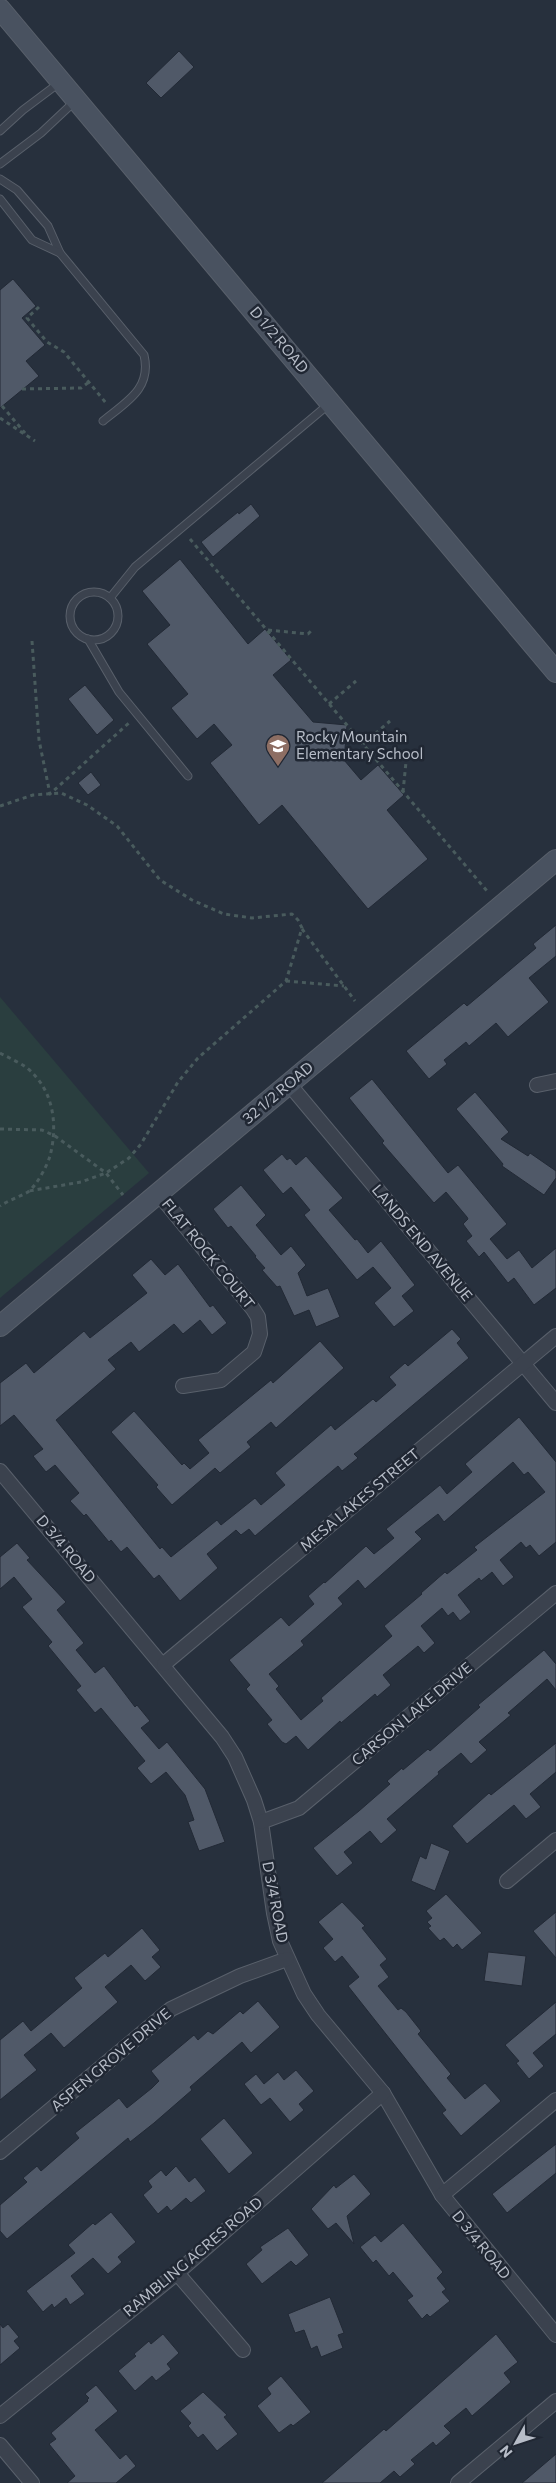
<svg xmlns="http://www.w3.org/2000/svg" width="556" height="2483" viewBox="0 0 556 2483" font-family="Commissioner,sans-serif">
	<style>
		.green { fill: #2a3e3f }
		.building { fill: #505968; stroke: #222935; fill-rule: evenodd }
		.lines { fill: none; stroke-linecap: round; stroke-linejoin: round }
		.lane-casing { stroke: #59606b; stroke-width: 9 }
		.street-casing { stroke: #59606b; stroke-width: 16 }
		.secondary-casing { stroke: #59606b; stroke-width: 22 }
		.path { stroke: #495b5d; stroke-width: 3; stroke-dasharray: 4 4; stroke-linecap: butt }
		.lane { stroke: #3b424e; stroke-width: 7 }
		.street { stroke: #3b424e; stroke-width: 14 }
		.secondary { stroke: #495260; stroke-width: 20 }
		.labels { text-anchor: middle; stroke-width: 5; stroke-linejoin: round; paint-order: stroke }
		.street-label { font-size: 15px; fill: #b7bdc8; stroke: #202733 }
		.poi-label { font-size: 15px; fill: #b7bdc8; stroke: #202733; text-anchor: start }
	</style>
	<rect width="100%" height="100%" fill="#27303d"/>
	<polygon class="green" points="0,997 149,1173 0,1298"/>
	<g class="building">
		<polygon points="179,51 194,67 161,98 146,83"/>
		<polygon points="13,279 36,306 22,318 45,345 26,361 39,376 0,408 0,290"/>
		<polygon points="251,504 260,516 213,557 201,542 238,512 239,514"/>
		<polygon points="180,559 248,644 265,629 291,660 273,675 313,722 347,725 344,760 361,780 378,765 404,795 387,810 428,859 368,909 282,805 259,825 210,763 232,745 214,724 197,739 171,708 188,694 147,644 170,625 142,591"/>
		<polygon points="85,685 114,720 97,735 68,699"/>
		<polygon points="91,772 101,785 88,795 78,783"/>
		<polygon points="556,925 556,956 529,978 549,1002 508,1037 496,1023 469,1046 466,1042 444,1060 447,1064 429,1079 406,1051 464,1003 467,1006 536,948 533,944"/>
		<polygon points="372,1079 448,1173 458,1165 507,1224 490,1239 507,1259 519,1250 532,1268 556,1248 556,1288 534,1305 514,1278 508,1283 484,1252 479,1257 466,1241 472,1236 463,1224 468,1219 467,1217 446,1192 434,1203 382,1143 384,1141 349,1098"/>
		<polygon points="475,1092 509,1132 501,1139 528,1156 530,1153 556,1171 556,1178 544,1195 502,1166 503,1164 456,1109"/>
		<polygon points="282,1154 287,1160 290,1158 296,1165 306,1156 343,1198 329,1210 355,1240 357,1239 368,1253 381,1241 415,1285 402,1296 414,1311 394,1327 374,1303 391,1288 373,1267 357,1280 304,1215 310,1210 291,1187 283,1194 263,1170"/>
		<polygon points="241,1185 266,1215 256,1225 281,1255 291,1246 306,1265 298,1273 307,1296 328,1288 340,1317 316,1327 309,1310 294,1316 280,1286 277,1287 262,1270 265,1268 255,1257 256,1256 231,1226 228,1228 213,1209"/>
		<polygon points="151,1259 165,1275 178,1264 210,1307 213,1305 227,1323 212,1335 200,1320 183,1334 174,1324 139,1352 131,1342 108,1360 116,1369 56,1420 160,1549 162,1547 171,1557 217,1520 221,1525 255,1498 261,1505 285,1485 275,1473 331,1425 335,1430 373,1399 376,1402 396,1385 389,1377 405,1363 408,1366 452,1329 461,1339 457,1343 469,1358 357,1452 354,1454 358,1458 342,1471 338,1466 255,1536 249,1529 241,1535 236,1530 207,1554 218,1568 180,1601 159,1575 154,1579 127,1547 121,1552 111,1540 109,1542 86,1514 84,1516 70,1501 79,1493 55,1465 46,1472 33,1456 43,1449 14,1415 0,1426 0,1383 26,1363 34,1373 84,1331 90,1338 147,1293 132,1275"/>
		<polygon points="320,1341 344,1368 276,1428 271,1422 247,1442 251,1447 220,1473 215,1468 172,1505 156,1487 158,1485 111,1432 134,1411 182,1465 184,1463 190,1469 209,1453 198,1440 271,1380 273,1383"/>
		<path d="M519 1417 556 1462V1542L539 1556 530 1545 526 1548 521 1542 500 1560 514 1577 503 1586 492 1572 481 1581 479 1578 458 1595 471 1612 460 1621 453 1612 448 1616 442 1608 421 1626 435 1643 424 1653 418 1646 383 1675 391 1685 377 1697 375 1694 341 1723 340 1721 308 1750 296 1736 286 1744 282 1742 267 1724 272 1720 246 1689 250 1685 229 1660 281 1617 289 1626 314 1604 308 1596 324 1582 325 1583 366 1546 374 1554 394 1538 386 1529 440 1485 447 1494 472 1472 465 1464ZM513 1462 524 1475 528 1472 545 1492 474 1547 477 1550 447 1574 445 1572 421 1593 422 1594 384 1626 392 1636 321 1698 323 1701 301 1720 276 1689 279 1686 269 1674 304 1645 301 1641 343 1604 338 1598 358 1580 365 1589 422 1539 415 1532 438 1514 444 1522Z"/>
		<polygon points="17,1543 30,1558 27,1560 66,1602 57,1610 84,1643 76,1650 95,1673 104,1666 135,1707 137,1705 150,1721 141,1728 159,1749 167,1742 205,1789 225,1842 199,1851 188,1822 194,1820 185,1795 166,1772 151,1784 137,1768 145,1761 101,1708 95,1713 76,1690 81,1686 48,1646 52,1642 22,1607 32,1599 14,1577 0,1589 0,1557"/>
		<polygon points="544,1650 556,1664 556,1690 547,1679 508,1713 511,1715 479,1742 487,1750 471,1764 461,1753 438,1772 439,1774 387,1819 397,1830 381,1844 370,1831 344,1852 353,1863 337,1876 313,1848 359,1811 390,1784 387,1781 402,1768 403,1770 428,1749 430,1751 480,1707 478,1705"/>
		<polygon points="556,1743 556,1772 530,1794 541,1807 526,1819 514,1805 467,1844 452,1826 489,1793 491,1795"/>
		<polygon points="431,1843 450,1851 435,1891 411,1881 420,1856 426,1859"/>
		<polygon points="446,1894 482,1933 462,1950 457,1944 453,1948 444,1938 440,1941 428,1928 431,1926 427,1922 432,1918 426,1911"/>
		<polygon points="342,1902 365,1926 362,1928 387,1959 380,1965 389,1977 378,1986 398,2010 401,2008 406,2012 421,2031 418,2034 451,2074 447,2078 465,2099 485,2083 501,2101 461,2136 442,2113 446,2110 348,1986 359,1977 342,1956 335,1962 323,1948 333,1939 318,1922"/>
		<polygon points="556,1912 556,1958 533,1931"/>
		<polygon points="142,1928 160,1950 152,1957 161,1967 145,1981 131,1965 105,1987 118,2002 64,2048 51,2033 24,2055 37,2070 0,2100 0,2040 23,2021 31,2031 82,1988 74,1978 105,1953 108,1957"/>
		<polygon points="488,1952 526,1956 522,1986 484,1981"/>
		<polygon points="258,2001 280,2027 251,2053 242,2042 190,2087 192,2090 154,2123 130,2142 128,2138 7,2239 0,2231 0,2205 27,2182 23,2178 37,2166 41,2171 79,2138 75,2133 119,2098 127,2108 152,2088 159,2081 151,2071 194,2035 198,2040 208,2031 213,2034 240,2011 243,2014"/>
		<polygon points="556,2002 556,2034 533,2053 544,2066 529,2079 516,2063 519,2061 505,2045"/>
		<polygon points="296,2070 314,2091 299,2104 304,2110 290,2122 270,2098 261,2105 244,2084 256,2074 264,2084 278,2072 284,2080"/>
		<polygon points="224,2118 253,2153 229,2174 200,2139"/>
		<polygon points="556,2144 556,2173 507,2213 492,2194"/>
		<polygon points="176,2166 189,2182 195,2177 206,2191 191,2203 186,2198 171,2211 167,2206 158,2214 143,2195 152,2187 148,2181 161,2170 166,2176"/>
		<polygon points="354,2174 371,2194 347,2216 354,2244 336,2223 328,2229 311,2209 334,2185 336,2188"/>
		<polygon points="111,2212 136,2242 118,2257 122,2262 108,2274 93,2258 71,2276 85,2294 70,2305 66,2298 54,2308 52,2304 43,2312 26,2291 75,2253 68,2245 93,2223 95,2225"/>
		<polygon points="403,2223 443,2272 437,2278 446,2289 442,2292 450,2301 430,2317 427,2314 422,2319 407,2300 413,2296 393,2272 389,2276 376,2260 373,2263 360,2247 375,2235 381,2242"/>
		<polygon points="288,2228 309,2255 296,2266 291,2261 262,2284 246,2264 262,2250 260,2247"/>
		<polygon points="330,2297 344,2333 338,2335 343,2348 321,2357 317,2346 311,2349 304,2330 295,2333 288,2314"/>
		<polygon points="0,2324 3,2328 8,2324 19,2337 14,2341 20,2348 0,2365"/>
		<polygon points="163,2334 179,2353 167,2364 171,2369 156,2381 152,2376 135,2391 118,2371 136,2356 134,2354 149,2341 151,2344"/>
		<polygon points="496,2334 518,2362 504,2373 511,2382 487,2403 472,2416 466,2408 444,2426 451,2433 436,2446 433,2442 411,2460 415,2464 400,2477 394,2471 380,2483 322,2483 384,2429 386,2431"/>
		<polygon points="281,2376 311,2412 293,2426 291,2424 279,2433 257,2406 271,2394 267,2388"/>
		<polygon points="96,2385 118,2411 95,2430 120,2459 126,2454 136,2466 116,2483 67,2483 75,2476 49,2444 56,2439 51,2433 88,2401 87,2400 89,2398 85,2394"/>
		<polygon points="203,2392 227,2415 224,2417 238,2434 217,2451 203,2434 198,2438 188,2426 191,2423 180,2411"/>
		<polygon points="556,2454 556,2483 522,2483"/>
	</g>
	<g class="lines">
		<g class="lane-casing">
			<g id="lane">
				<polyline points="0,131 23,110 59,83"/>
				<polyline points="0,164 41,133 74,102"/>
				<path d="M0 179 17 190 48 226 60 253 144 355C152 389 126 402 103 421"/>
				<polyline points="0,199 32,240 60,253"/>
				<circle cx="94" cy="616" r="24"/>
				<polyline points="110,598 135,567 329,404"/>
				<polyline points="88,639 119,692 188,776"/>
			</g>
		</g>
		<g class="street-casing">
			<g id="street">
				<polyline points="289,1084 556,1403"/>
				<polyline points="537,1085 556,1081"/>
				<polyline points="158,1193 253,1309 258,1317 260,1334 254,1352 221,1380 183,1386"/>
				<polyline points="0,1471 222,1737 235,1757 254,1800 261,1822 274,1913 280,1941 304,1994 318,2015 383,2093 442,2195 556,2335"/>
				<polyline points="164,1664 556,1336"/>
				<polyline points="261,1822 299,1808 556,1593"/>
				<polyline points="507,1881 556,1840"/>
				<polyline points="0,2152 171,2009 240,1976 287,1959"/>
				<polyline points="442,2195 556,2100"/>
				<polyline points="177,2273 243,2350"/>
				<polyline points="0,2416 177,2273 383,2093"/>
				<polyline points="0,2445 32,2483"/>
				<polyline points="458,2483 556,2401"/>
			</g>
		</g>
		<g class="secondary-casing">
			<g id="secondary">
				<polyline points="0,9 556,672"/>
				<polyline points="0,1326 556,860"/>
			</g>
		</g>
		<g class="path">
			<polyline points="39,307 27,318 47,342 64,352 106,403"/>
			<polyline points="22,389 81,388 89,382"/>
			<polyline points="2,406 25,433"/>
			<polyline points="0,418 35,441"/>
			<polyline points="190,539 487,891"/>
			<polyline points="268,630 308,634 312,630"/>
			<polyline points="32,641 39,740 50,794 130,722"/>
			<polyline points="329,704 356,681"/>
			<polyline points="363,744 390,721"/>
			<polyline points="403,792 407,752 409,750"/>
			<polyline points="0,806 33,795 61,793 87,805 117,826 160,880 192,900 224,914 252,918 292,914 298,920 302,928 286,981 198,1058 178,1082 141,1144 129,1158 106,1173 81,1182 29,1191"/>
			<polyline points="302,929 355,1001"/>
			<polyline points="286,981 344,986"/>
			<path d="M0 1053C9 1058 19 1062 27 1068 54 1090 58 1125 50 1156 47 1166 37 1185 28 1192 19 1197 9 1200 0 1206"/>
			<polyline points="0,1129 42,1130 55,1136 106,1173 123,1195"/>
		</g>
		<use href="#lane" class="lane"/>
		<use href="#street" class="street"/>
		<use href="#secondary" class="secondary"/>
	</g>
	<defs>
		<g id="school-pin" transform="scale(1.25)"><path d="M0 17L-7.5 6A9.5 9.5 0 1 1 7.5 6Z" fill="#8d6e63" stroke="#202733"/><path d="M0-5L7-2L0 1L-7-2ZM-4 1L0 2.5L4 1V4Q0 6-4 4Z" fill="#fff"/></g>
	</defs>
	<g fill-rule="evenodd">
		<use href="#school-pin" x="278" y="746"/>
	</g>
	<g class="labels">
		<g class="street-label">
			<text transform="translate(279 340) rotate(50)" y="5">D 1/2 ROAD</text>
			<text transform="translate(278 1093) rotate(-40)" y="5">32 1/2 ROAD</text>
			<text transform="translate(422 1243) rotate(50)" y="5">LANDS END AVENUE</text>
			<text transform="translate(208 1254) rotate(51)" y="5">FLAT ROCK COURT</text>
			<text transform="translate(360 1500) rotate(-40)" y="5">MESA LAKES STREET</text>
			<text transform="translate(66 1549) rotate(50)" y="5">D 3/4 ROAD</text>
			<text transform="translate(412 1714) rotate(-40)" y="5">CARSON LAKE DRIVE</text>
			<text transform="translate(275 1902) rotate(79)" y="5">D 3/4 ROAD</text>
			<text transform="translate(111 2060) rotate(-40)" y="5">ASPEN GROVE DRIVE</text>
			<text transform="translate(481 2245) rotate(51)" y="5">D 3/4 ROAD</text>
			<text transform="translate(193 2257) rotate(-40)" y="5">RAMBLING ACRES ROAD</text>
		</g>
		<g class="poi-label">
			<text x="296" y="742">Rocky Mountain<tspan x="296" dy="17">Elementary School</tspan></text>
		</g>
	</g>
	<g transform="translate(516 2443) rotate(230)" stroke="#202733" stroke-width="4" paint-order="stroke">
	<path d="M0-4L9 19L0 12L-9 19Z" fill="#b7bdc8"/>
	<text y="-8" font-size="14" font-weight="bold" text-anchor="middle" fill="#b7bdc8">N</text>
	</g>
</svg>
